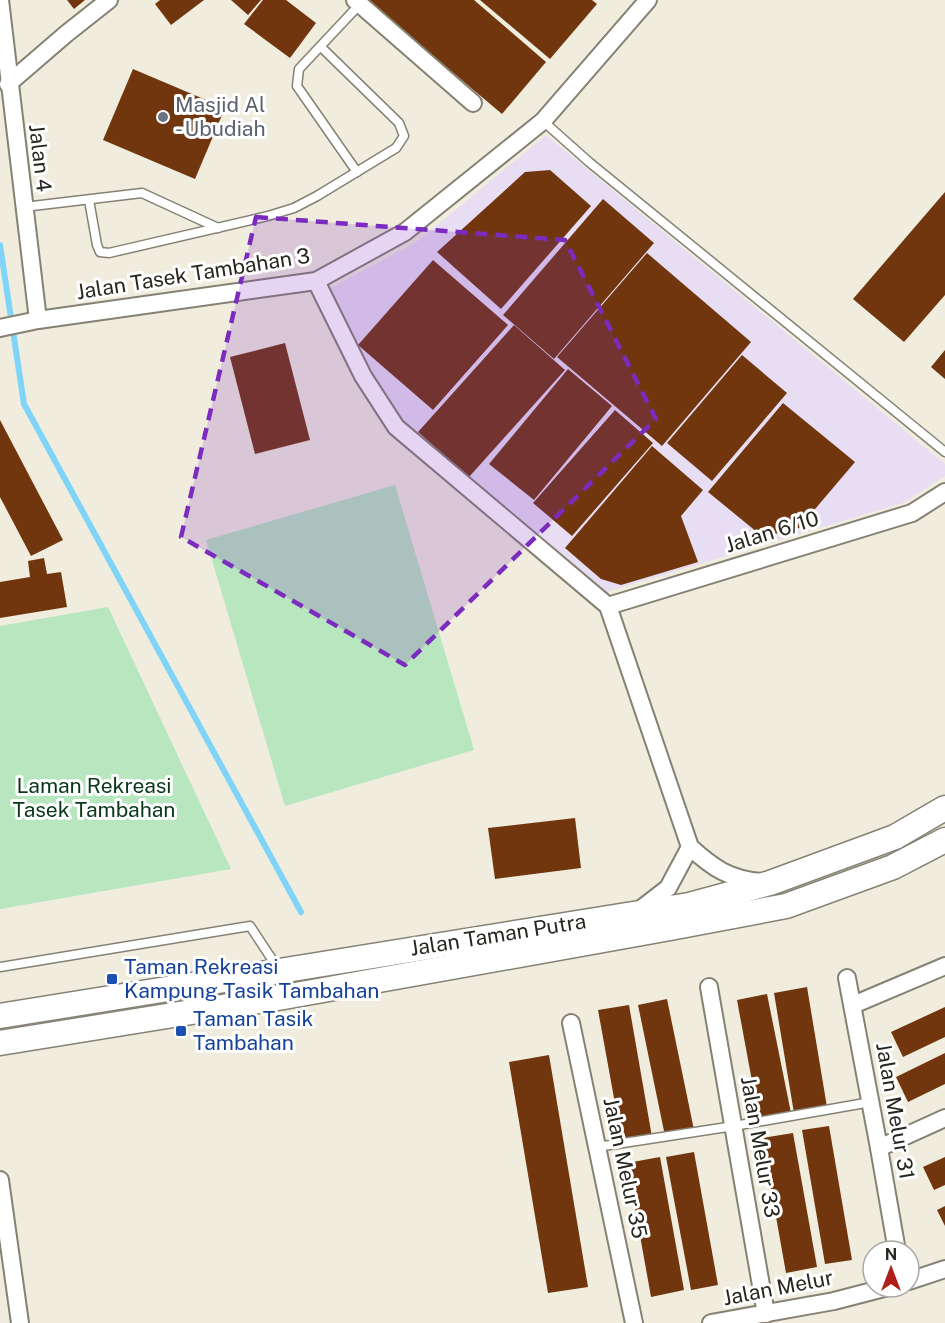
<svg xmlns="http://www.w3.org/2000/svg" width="945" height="1323" viewBox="0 0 945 1323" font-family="'Public Sans',sans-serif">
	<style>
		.industrial { fill: #e8def3 }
		.green { fill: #b7e6bf }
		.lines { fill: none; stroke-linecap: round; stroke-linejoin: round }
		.stream { stroke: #7fd4f8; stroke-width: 6 }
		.building { fill: #71360e }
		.lane-casing { stroke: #858274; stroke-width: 11 }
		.street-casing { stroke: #858274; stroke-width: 20 }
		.secondary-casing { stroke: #858274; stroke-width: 27 }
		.lane { stroke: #fff; stroke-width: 8 }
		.street { stroke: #fff; stroke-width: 16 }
		.secondary { stroke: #fff; stroke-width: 24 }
		.marked { fill: #7b2cbf; fill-opacity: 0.2; stroke: #7b2cbf; stroke-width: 4.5; stroke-dasharray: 12 8; stroke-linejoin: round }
		.worship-dot { fill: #6b7280; stroke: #fff; stroke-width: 2 }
		.transit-dot { fill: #1a4fb4; stroke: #fff; stroke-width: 2 }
		.labels { text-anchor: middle; stroke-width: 6; stroke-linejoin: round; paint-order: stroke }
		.worship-label { font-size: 21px; fill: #5b616d; stroke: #fff; text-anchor: start }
		.street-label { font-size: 21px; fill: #26251f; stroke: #fff }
		.park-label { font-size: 21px; fill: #083818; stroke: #fff }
		.transit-label { font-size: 21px; fill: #164399; stroke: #fff; text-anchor: start }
	</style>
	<rect width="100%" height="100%" fill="#f0edde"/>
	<polygon class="industrial" points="546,135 945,464 945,476 903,503 603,593 402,422 368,369 330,288 418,241"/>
	<g class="green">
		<polygon points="395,485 474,750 285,806 206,540"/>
		<polygon points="108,607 231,869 0,909 0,626"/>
	</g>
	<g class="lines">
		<polyline class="stream" points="0,245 24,404 301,912"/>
	</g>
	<g class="building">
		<polygon points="67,0 85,0 74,9"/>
		<polygon points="160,0 204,0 171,25 155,4"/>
		<polygon points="231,0 261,0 248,15"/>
		<polygon points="263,0 286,0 316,23 290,58 244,24"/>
		<polygon points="367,0 474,0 546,62 502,114"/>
		<polygon points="480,0 592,0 597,4 550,59"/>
		<polygon points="133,69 225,108 195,179 103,140"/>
		<polygon points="550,170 591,206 501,309 437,252 525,172"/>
		<polygon points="945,192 945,295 904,342 853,299"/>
		<polygon points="603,199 654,243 554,359 503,315"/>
		<polygon points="647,253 751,342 662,446 557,357"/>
		<polygon points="433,260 508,325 433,410 358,345"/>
		<polygon points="514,325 565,370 469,477 418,432"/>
		<polygon points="285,343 310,440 255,454 230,357"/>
		<polygon points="945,350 945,379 931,367"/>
		<polygon points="742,355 787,393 712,481 667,443"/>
		<polygon points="568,369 612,406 534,500 489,464"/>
		<polygon points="783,403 855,462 799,528 763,537 708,492"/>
		<polygon points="615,410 653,443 572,536 533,503"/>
		<polygon points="0,420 63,540 31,556 0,497"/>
		<polygon points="652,446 703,490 681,516 698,562 621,585 601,579 565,548"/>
		<polygon points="44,558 47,574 61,572 67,607 0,618 0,582 30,577 28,561"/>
		<polygon points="575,818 581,868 495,879 488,828"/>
		<polygon points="807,987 827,1107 794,1113 774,993"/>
		<polygon points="767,994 791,1113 759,1119 737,1000"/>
		<polygon points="667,999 694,1130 665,1136 638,1005"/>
		<polygon points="629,1005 652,1137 622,1142 598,1010"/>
		<polygon points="945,1007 945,1037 903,1057 891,1032"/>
		<polygon points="945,1053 945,1084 908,1102 896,1077"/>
		<polygon points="549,1055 588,1287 548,1293 509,1062"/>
		<polygon points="829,1126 852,1260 825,1264 802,1130"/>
		<polygon points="793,1133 817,1267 786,1273 762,1138"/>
		<polygon points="694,1152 718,1285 691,1290 666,1157"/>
		<polygon points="660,1157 684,1290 651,1297 627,1163"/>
		<polygon points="945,1157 945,1185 934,1190 923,1167"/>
		<polygon points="945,1206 945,1226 937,1210"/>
	</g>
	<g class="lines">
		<g class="lane-casing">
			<g id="lane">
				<polyline points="543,121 589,162 945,452"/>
				<polyline points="357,172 297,86 299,69 360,4"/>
				<polyline points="89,200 97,245 100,252 109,253 268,216 294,208 317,196 396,148 404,136 399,123 321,47"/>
				<polyline points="24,207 142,193 218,228"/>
				<polyline points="0,967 250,926 277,967"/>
				<polyline points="597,1147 734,1126 871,1102"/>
			</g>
		</g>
		<g class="street-casing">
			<g id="street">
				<polyline points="0,0 38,320"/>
				<polyline points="355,0 473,103"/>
				<polyline points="8,84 66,34 109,0"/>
				<path d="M316 281 363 376 396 427 608 606 690 847C713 868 729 879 761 882"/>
				<polyline points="0,328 38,320 316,281 405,232 543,121 648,0"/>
				<polyline points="608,606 912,513 945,492"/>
				<polyline points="637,912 668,888 690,847"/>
				<polyline points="847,978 879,1148 897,1251"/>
				<polyline points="709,987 766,1314"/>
				<polyline points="853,1005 945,966"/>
				<polyline points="571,1023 634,1323"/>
				<polyline points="879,1148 945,1118"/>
				<polyline points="0,1180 20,1323"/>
				<polyline points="909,1281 945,1269"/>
				<polyline points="711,1323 834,1301 888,1287"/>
			</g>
		</g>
		<g class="secondary-casing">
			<g id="secondary">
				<polyline points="0,1016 689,905 770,883 895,837 945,808"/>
				<polyline points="0,1043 284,997 670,928 786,906 893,867 945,840"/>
			</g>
		</g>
		<use href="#lane" class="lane"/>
		<use href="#street" class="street"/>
		<use href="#secondary" class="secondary"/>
	</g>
	<path class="marked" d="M256 217 565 240 656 419 405 665 181 537Z"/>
	<circle class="worship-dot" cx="163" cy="117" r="6"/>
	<g class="transit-dot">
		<rect x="106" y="973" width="12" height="12" rx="3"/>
		<rect x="175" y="1025" width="12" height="12" rx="3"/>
	</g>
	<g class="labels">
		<g class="worship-label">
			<text x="175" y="112">Masjid Al<tspan x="175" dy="24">- Ubudiah</tspan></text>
		</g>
		<g class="street-label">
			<text transform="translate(40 158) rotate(83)" y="7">Jalan 4</text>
			<text transform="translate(193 274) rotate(-9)" y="7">Jalan Tasek Tambahan 3</text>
			<text transform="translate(772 532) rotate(-17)" y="7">Jalan 6/10</text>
			<text transform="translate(498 935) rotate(-9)" y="7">Jalan Taman Putra</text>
			<text transform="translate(895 1111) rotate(80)" y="7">Jalan Melur 31</text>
			<text transform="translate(760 1147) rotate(80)" y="7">Jalan Melur 33</text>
			<text transform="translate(625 1168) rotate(78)" y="7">Jalan Melur 35</text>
			<text transform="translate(778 1288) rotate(-11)" y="7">Jalan Melur</text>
		</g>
		<g class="park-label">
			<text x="94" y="793">Laman Rekreasi<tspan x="94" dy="24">Tasek Tambahan</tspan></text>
		</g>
		<g class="transit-label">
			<text x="124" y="974">Taman Rekreasi<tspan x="124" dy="24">Kampung Tasik Tambahan</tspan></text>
			<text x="193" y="1026">Taman Tasik<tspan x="193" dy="24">Tambahan</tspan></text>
		</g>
	</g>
	<g transform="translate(891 1269)"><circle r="28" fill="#ffffff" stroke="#a8a8a5" stroke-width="1.5"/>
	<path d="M0-4.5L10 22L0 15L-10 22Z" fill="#af1f18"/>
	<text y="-9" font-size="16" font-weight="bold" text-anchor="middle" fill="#26251f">N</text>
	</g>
</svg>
